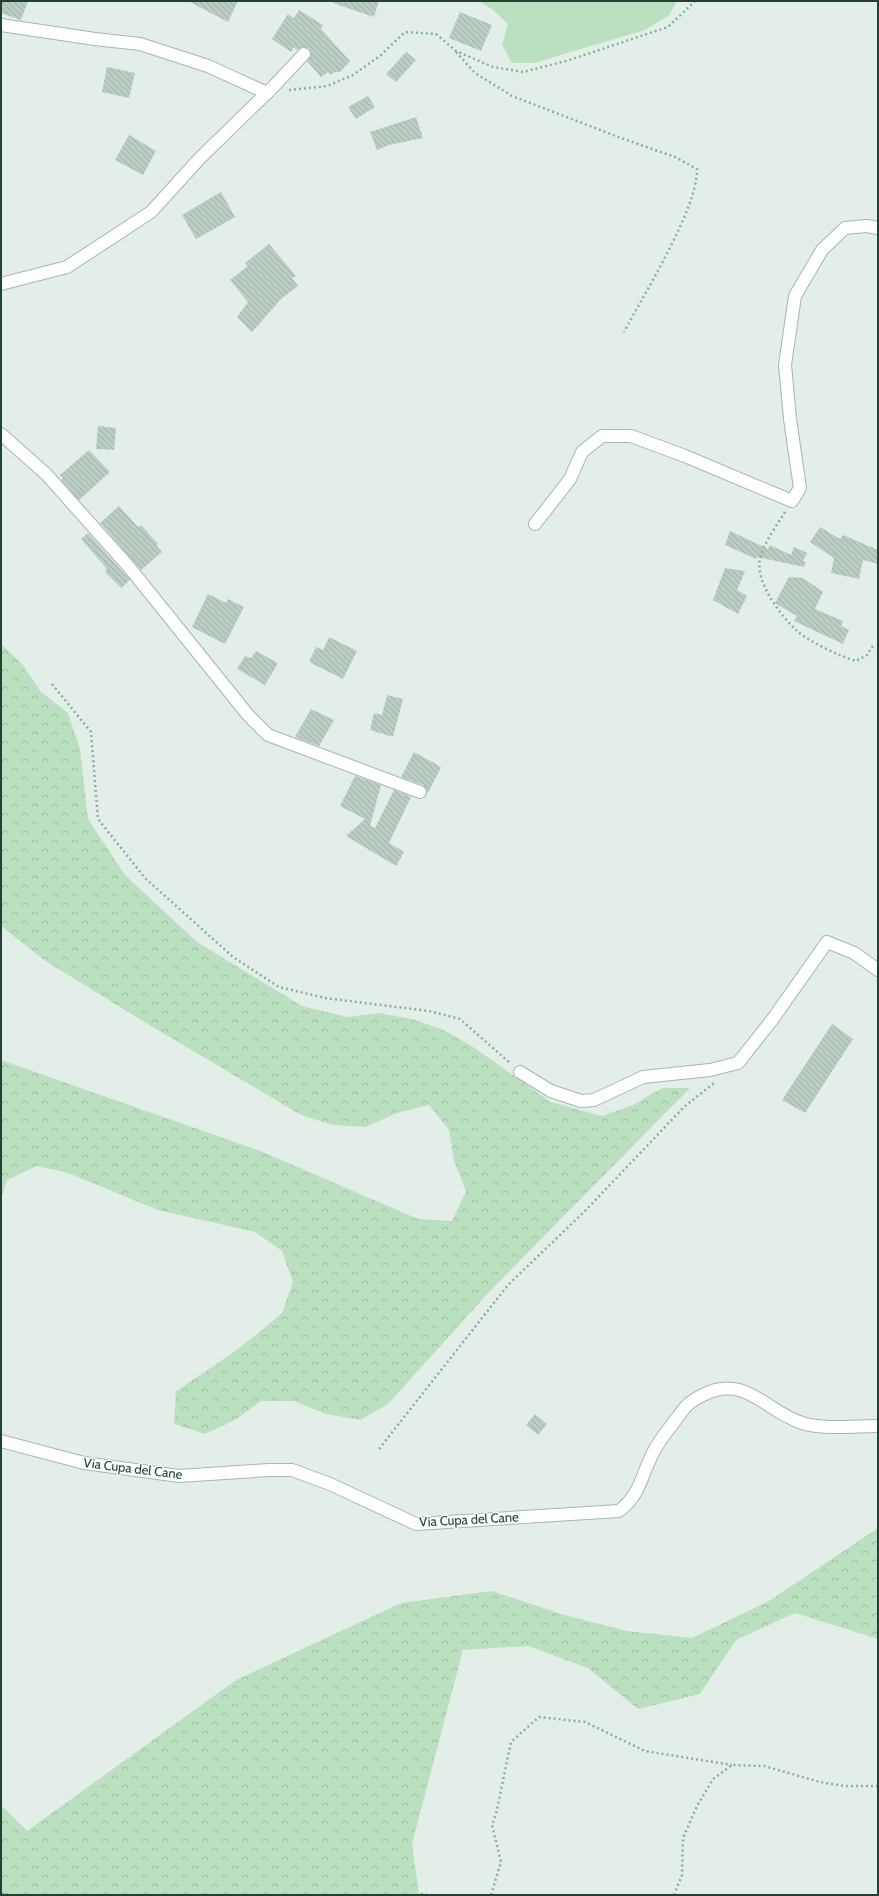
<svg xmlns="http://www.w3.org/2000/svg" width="879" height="1896" viewBox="0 0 879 1896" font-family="Cabin,sans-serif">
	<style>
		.grass { fill: #bbe0c0 }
		.forest { fill: url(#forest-crowns) }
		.building { fill: url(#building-back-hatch) }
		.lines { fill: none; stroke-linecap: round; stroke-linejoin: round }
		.minor-casing { stroke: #a5b7ae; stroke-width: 14 }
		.path { stroke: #82b39d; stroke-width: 2.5; stroke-dasharray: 2 3; stroke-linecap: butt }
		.minor { stroke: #fff; stroke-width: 12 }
		.labels { text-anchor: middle; stroke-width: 3; stroke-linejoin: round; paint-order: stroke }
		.street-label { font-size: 13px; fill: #224134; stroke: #f4faf6 }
	</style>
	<defs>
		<pattern id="forest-crowns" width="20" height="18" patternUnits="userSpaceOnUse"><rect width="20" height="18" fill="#bbe0c0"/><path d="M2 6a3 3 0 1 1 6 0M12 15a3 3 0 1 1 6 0" fill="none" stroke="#a0c1a6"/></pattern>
		<pattern id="building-back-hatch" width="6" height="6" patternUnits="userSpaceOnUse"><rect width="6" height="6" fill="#bbccc3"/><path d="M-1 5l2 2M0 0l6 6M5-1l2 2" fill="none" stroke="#a0b0a8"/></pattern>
	</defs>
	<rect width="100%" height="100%" fill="#e3eee8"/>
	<polygon class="grass" points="478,1 673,1 676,3 669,15 645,30 534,63 512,63 502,45 508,24 492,9"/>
	<g class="forest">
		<polygon points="1,644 22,664 41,692 68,713 80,749 88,819 125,875 197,942 302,1006 347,1017 379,1013 412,1019 444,1030 473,1047 551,1102 602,1116 633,1105 662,1088 690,1088 491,1290 388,1404 360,1420 326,1414 294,1401 261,1401 235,1420 205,1434 174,1424 176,1391 230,1355 257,1334 282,1313 293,1282 282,1251 255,1232 158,1210 68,1173 37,1166 7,1180 1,1199 1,1060 263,1152 418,1219 452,1221 466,1191 454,1161 449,1130 429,1105 397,1113 366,1127 333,1125 301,1115 141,1020 44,960 1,926"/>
		<polygon points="878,1528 878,1639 795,1613 736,1640 700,1694 638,1709 588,1668 528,1646 463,1650 412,1844 419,1895 1,1895 1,1805 27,1831 236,1680 401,1603 492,1591 561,1614 627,1631 692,1638 769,1601"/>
	</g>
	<g class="building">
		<polygon points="1,1 28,1 21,20 1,13"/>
		<polygon points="188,1 238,1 228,22"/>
		<polygon points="333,1 379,1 374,17 333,3"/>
		<polygon points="299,10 323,25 321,29 350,61 340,72 335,72 330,75 328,72 321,77 307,61 311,55 309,48 302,47 297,50 294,47 291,52 272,39 288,14 294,18"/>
		<polygon points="460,12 492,25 481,51 449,38"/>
		<polygon points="406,52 416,60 396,82 386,74"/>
		<polygon points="107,67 135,73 129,98 102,92"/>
		<polygon points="368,96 375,107 356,119 348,107"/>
		<polygon points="416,117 423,138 389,145 377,150 370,132"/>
		<polygon points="129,135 156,151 143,175 115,160"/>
		<polygon points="221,192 235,217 196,239 182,215"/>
		<polygon points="269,244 296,276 292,278 298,286 281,299 252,332 237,317 248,302 230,280 248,266 245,263"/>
		<polygon points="98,426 116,428 114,450 96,449"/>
		<polygon points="89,450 110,472 79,500 61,480 63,478 60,475"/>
		<polygon points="119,506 138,527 141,525 158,544 156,545 162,552 141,570 100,523"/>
		<polygon points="820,527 840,539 843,535 878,550 878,564 863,560 859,579 831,573 834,558 810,542"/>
		<polygon points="730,531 768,549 770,545 791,555 794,547 807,553 803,561 806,562 804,567 757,557 756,559 725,545"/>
		<polygon points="88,533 130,580 121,588 105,572 107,569 81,539"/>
		<polygon points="725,568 745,571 737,590 747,596 738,614 713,600"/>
		<polygon points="789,577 803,578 823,592 815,609 843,621 841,626 849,630 843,644 794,621 797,616 775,603"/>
		<polygon points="208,594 226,603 228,599 244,607 225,644 192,627"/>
		<polygon points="329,637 357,651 343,679 309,662 316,647 323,650"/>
		<polygon points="256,651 278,663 265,685 237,669 245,656 251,658"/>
		<polygon points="387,695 403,699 393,737 370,730 374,713 382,715"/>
		<polygon points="311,709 334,720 319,746 295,737"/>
		<polygon points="414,752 441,767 428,793 423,785 401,777"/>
		<polygon points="355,776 381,785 370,826 375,828 394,790 411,797 389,843 404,852 396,866 346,836 365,819 340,806"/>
		<polygon points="832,1024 853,1039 805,1113 782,1100"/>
		<polygon points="535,1414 547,1424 538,1435 526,1425"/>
	</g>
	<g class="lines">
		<g class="minor-casing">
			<g id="minor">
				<polyline points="1,25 95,39 140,44 208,66 267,93"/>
				<polyline points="1,284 67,267 151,212 200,158 273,87 304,54"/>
				<polyline points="1,434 46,474 129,567 248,715 268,735 420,792"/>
				<polyline points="535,524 570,479 582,452 602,436 631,436 685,456 792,501 800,488 790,419 785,365 795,296 822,250 845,228 867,226 878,228"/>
				<polyline points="520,1072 551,1091 581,1101 594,1100 643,1077 710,1070 738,1063 772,1020 827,942 854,953 878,970"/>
				<path d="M1 1441 84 1463 179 1476 269 1470H292L330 1484 416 1524 619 1511C639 1496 641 1478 651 1457 657 1442 670 1428 680 1414 685 1406 694 1399 703 1395 744 1373 767 1412 802 1423 825 1430 854 1426 878 1426"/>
			</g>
		</g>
		<g class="path">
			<path d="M456 52 475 73 512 96 621 138 675 157 697 169C698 208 644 294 624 332"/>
			<polyline points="289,90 327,86 353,75 381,55 405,32 436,34 456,51 493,67 523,72 566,61 668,27 695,1"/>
			<path d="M785 512C776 527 763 543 760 560 755 582 781 616 797 631 808 641 841 657 856 661L867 655 874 644"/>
			<polyline points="52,684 91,732 98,819 145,878 233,957 279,987 325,998 429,1011 460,1019 510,1063"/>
			<polyline points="379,1449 508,1285 585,1211 684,1107 714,1083"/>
			<polyline points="1,1893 9,1895"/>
			<polyline points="202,1895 209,1895"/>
			<polyline points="421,1895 422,1894 430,1895"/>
			<polyline points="491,1895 501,1862 492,1825 496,1814 511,1742 539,1717 585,1722 645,1751 732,1765"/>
			<polyline points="674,1895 682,1875 683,1838 697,1806 713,1779 732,1765 764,1766 820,1782 844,1786 878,1786"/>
		</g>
		<use href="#minor" class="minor"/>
	</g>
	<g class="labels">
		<g class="street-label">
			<text transform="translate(133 1468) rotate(7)" y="5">Via Cupa del Cane</text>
			<text transform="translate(469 1519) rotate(-3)" y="5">Via Cupa del Cane</text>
		</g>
	</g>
	<rect width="879" height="1896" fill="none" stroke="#224134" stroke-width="4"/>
</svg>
